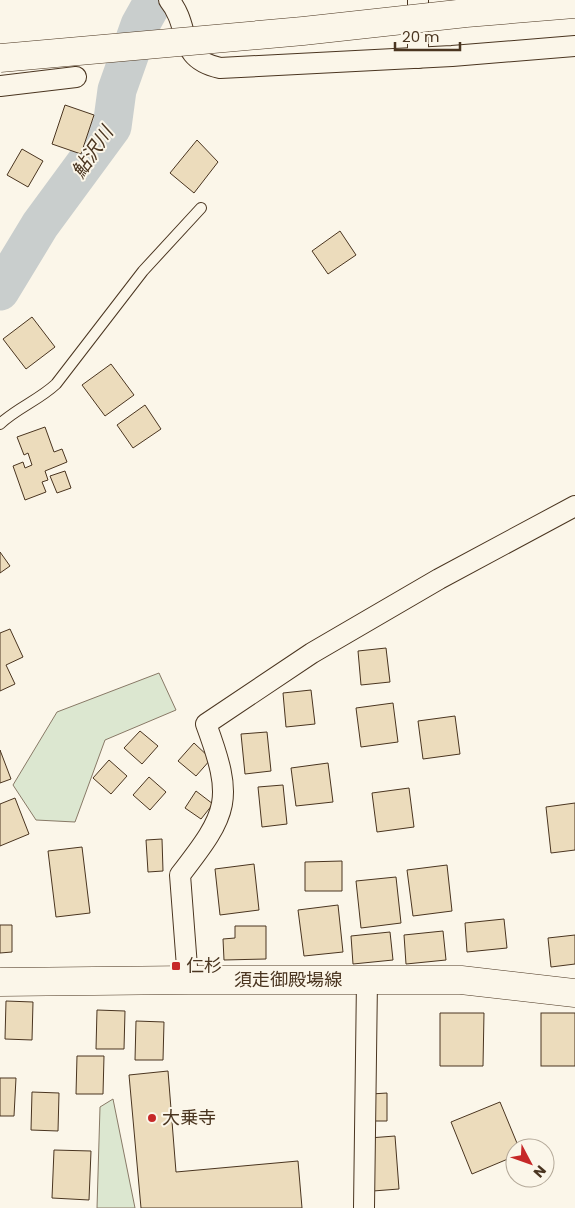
<svg xmlns="http://www.w3.org/2000/svg" width="575" height="1208" viewBox="0 0 575 1208" font-family="Poppins,'Noto Sans JP',sans-serif">
	<style>
		.green { fill: #dce7d0; stroke: #887966 }
		.lines { fill: none; stroke-linecap: round; stroke-linejoin: round }
		.river { stroke: #c9cecd; stroke-width: 39 }
		.building { fill: #ecdcbc; stroke: #4a3520 }
		.service-casing { stroke: #4a3520; stroke-width: 12 }
		.minor-casing { stroke: #4a3520; stroke-width: 22 }
		.secondary-casing { stroke: #4a3520; stroke-width: 29 }
		.service { stroke: #fbf6e9; stroke-width: 10 }
		.minor { stroke: #fbf6e9; stroke-width: 20 }
		.secondary { stroke: #fbf6e9; stroke-width: 28 }
		.motorway-bridge-casing { stroke: #4a3520; stroke-width: 29; stroke-linecap: butt }
		.motorway-bridge { stroke: #fbf6e9; stroke-width: 28 }
		.poi-dot { fill: #c62828; stroke: #fbf6e9; stroke-width: 2 }
		.labels { text-anchor: middle; stroke-width: 4; stroke-linejoin: round; paint-order: stroke }
		.poi-label { font-size: 18px; fill: #4a3520; stroke: #fbf6e9; text-anchor: start }
		.street-label { font-size: 18px; fill: #4a3520; stroke: #fbf6e9 }
		.water-label { font-size: 19px; font-style: italic; fill: #4a3520; stroke: #fbf6e9 }
	</style>
	<rect width="100%" height="100%" fill="#fbf6e9"/>
	<g class="green">
		<polygon points="159,673 176,710 105,740 75,822 36,820 13,785 57,712"/>
		<polygon points="113,1099 135,1208 97,1208 100,1107"/>
	</g>
	<g class="lines">
		<polyline class="river" points="0,291 40,225 112,127 117,90 140,25 154,0"/>
	</g>
	<g class="building">
		<polygon points="65,105 94,115 81,154 52,144"/>
		<polygon points="197,140 218,162 194,193 170,173"/>
		<polygon points="22,149 43,161 28,187 7,175"/>
		<polygon points="340,231 356,255 328,274 312,251"/>
		<polygon points="32,317 55,347 26,369 3,339"/>
		<polygon points="111,364 134,395 105,416 82,385"/>
		<polygon points="145,405 161,429 133,448 117,425"/>
		<polygon points="45,427 54,452 62,449 67,462 45,471 48,480 42,482 46,492 25,500 13,466 23,462 25,468 32,465 28,453 24,455 17,437"/>
		<polygon points="65,471 71,488 57,493 50,476"/>
		<polygon points="0,552 10,566 0,573"/>
		<polygon points="10,629 23,657 6,665 15,684 0,691 0,633"/>
		<polygon points="386,648 390,682 361,685 358,651"/>
		<polygon points="311,690 315,724 286,727 283,693"/>
		<polygon points="393,703 398,742 361,747 356,708"/>
		<polygon points="455,716 460,754 423,759 418,721"/>
		<polygon points="140,731 158,746 142,764 124,748"/>
		<polygon points="267,732 271,771 245,774 241,734"/>
		<polygon points="194,743 211,759 196,776 178,761"/>
		<polygon points="0,750 11,779 0,783"/>
		<polygon points="109,760 127,776 111,794 93,778"/>
		<polygon points="328,763 333,802 296,806 291,768"/>
		<polygon points="149,777 166,792 150,810 133,795"/>
		<polygon points="283,785 287,824 262,827 258,787"/>
		<polygon points="409,788 414,827 377,832 372,793"/>
		<polygon points="196,791 213,804 201,819 185,808"/>
		<polygon points="15,798 29,834 0,846 0,804"/>
		<polygon points="575,803 575,850 551,853 546,807"/>
		<polygon points="162,839 163,871 148,872 146,840"/>
		<polygon points="82,847 90,913 56,917 48,851"/>
		<polygon points="342,861 342,891 305,891 305,862"/>
		<polygon points="254,864 259,910 220,915 215,869"/>
		<polygon points="447,865 452,911 413,916 407,870"/>
		<polygon points="396,877 401,923 361,928 356,881"/>
		<polygon points="338,905 343,952 304,956 298,910"/>
		<polygon points="504,919 507,948 467,952 465,923"/>
		<polygon points="0,925 12,925 12,952 0,953"/>
		<polygon points="235,926 266,926 266,959 224,960 223,939 235,938"/>
		<polygon points="443,931 446,960 406,964 404,935"/>
		<polygon points="390,932 393,960 353,964 351,936"/>
		<polygon points="575,935 575,964 551,967 548,938"/>
		<polygon points="6,1001 33,1002 32,1040 5,1039"/>
		<polygon points="97,1010 125,1011 124,1049 96,1049"/>
		<polygon points="440,1013 484,1013 483,1066 440,1066"/>
		<rect x="541" y="1013" width="34" height="53"/>
		<polygon points="136,1021 164,1022 163,1060 135,1060"/>
		<polygon points="77,1056 104,1056 103,1094 76,1094"/>
		<polygon points="168,1071 176,1172 298,1161 302,1208 141,1208 129,1075"/>
		<polygon points="0,1078 16,1078 14,1116 0,1116"/>
		<polygon points="32,1092 59,1093 58,1131 31,1130"/>
		<polygon points="387,1093 387,1121 371,1121 371,1094"/>
		<polygon points="500,1102 519,1148 515,1148 515,1156 472,1174 451,1122"/>
		<polygon points="395,1136 399,1189 373,1191 369,1138"/>
		<polygon points="54,1150 91,1151 89,1200 52,1198"/>
	</g>
	<g class="lines">
		<g class="service-casing">
			<path id="service" d="M0 424C17 408 39 400 56 384L143 271 201 208"/>
		</g>
		<g class="minor-casing">
			<g id="minor">
				<path d="M169 0C192 28 175 58 220 68L452 56 575 46"/>
				<polyline points="418,0 418,58"/>
				<polyline points="0,86 76,77"/>
				<path d="M188 980 180 875C229 812 234 800 206 724L312 653 439 579 575 506"/>
				<polyline points="364,1208 367,980"/>
			</g>
		</g>
		<g class="secondary-casing">
			<polyline id="secondary" points="0,982 188,980 461,980 575,993"/>
		</g>
		<use href="#service" class="service"/>
		<use href="#minor" class="minor"/>
		<use href="#secondary" class="secondary"/>
		<g class="motorway-bridge-casing">
			<polyline id="motorway-bridge" points="0,58 303,31 466,13 575,4"/>
		</g>
		<use href="#motorway-bridge" class="motorway-bridge"/>
	</g>
	<g class="poi-dot">
		<rect x="171" y="961" width="10" height="10" rx="2.5"/>
		<circle cx="152" cy="1118" r="5"/>
	</g>
	<g class="labels">
		<g class="poi-label">
			<text x="186" y="972">仁杉</text>
			<text x="162" y="1124">大乗寺</text>
		</g>
		<g class="street-label">
			<text x="288" y="986">須走御殿場線</text>
		</g>
		<g class="water-label">
			<text transform="translate(92 152) rotate(-56)" y="7">鮎沢川</text>
		</g>
	</g>
	<g transform="translate(530 1163) rotate(131)"><circle r="24" fill="#fbf6e9" stroke="#b4a999"/>
	<path d="M0-4L9 19L0 12L-9 19Z" fill="#c62828"/>
	<text y="-8" font-size="14" font-weight="bold" text-anchor="middle" fill="#4a3520">N</text>
	</g>
	<path d="M395 42v8h65v-8" fill="none" stroke="#4a3520" stroke-width="2.5"/>
	<text x="402" y="42" font-size="15" fill="#4a3520" stroke="#fbf6e9" stroke-width="4" paint-order="stroke">20 m</text>
</svg>
